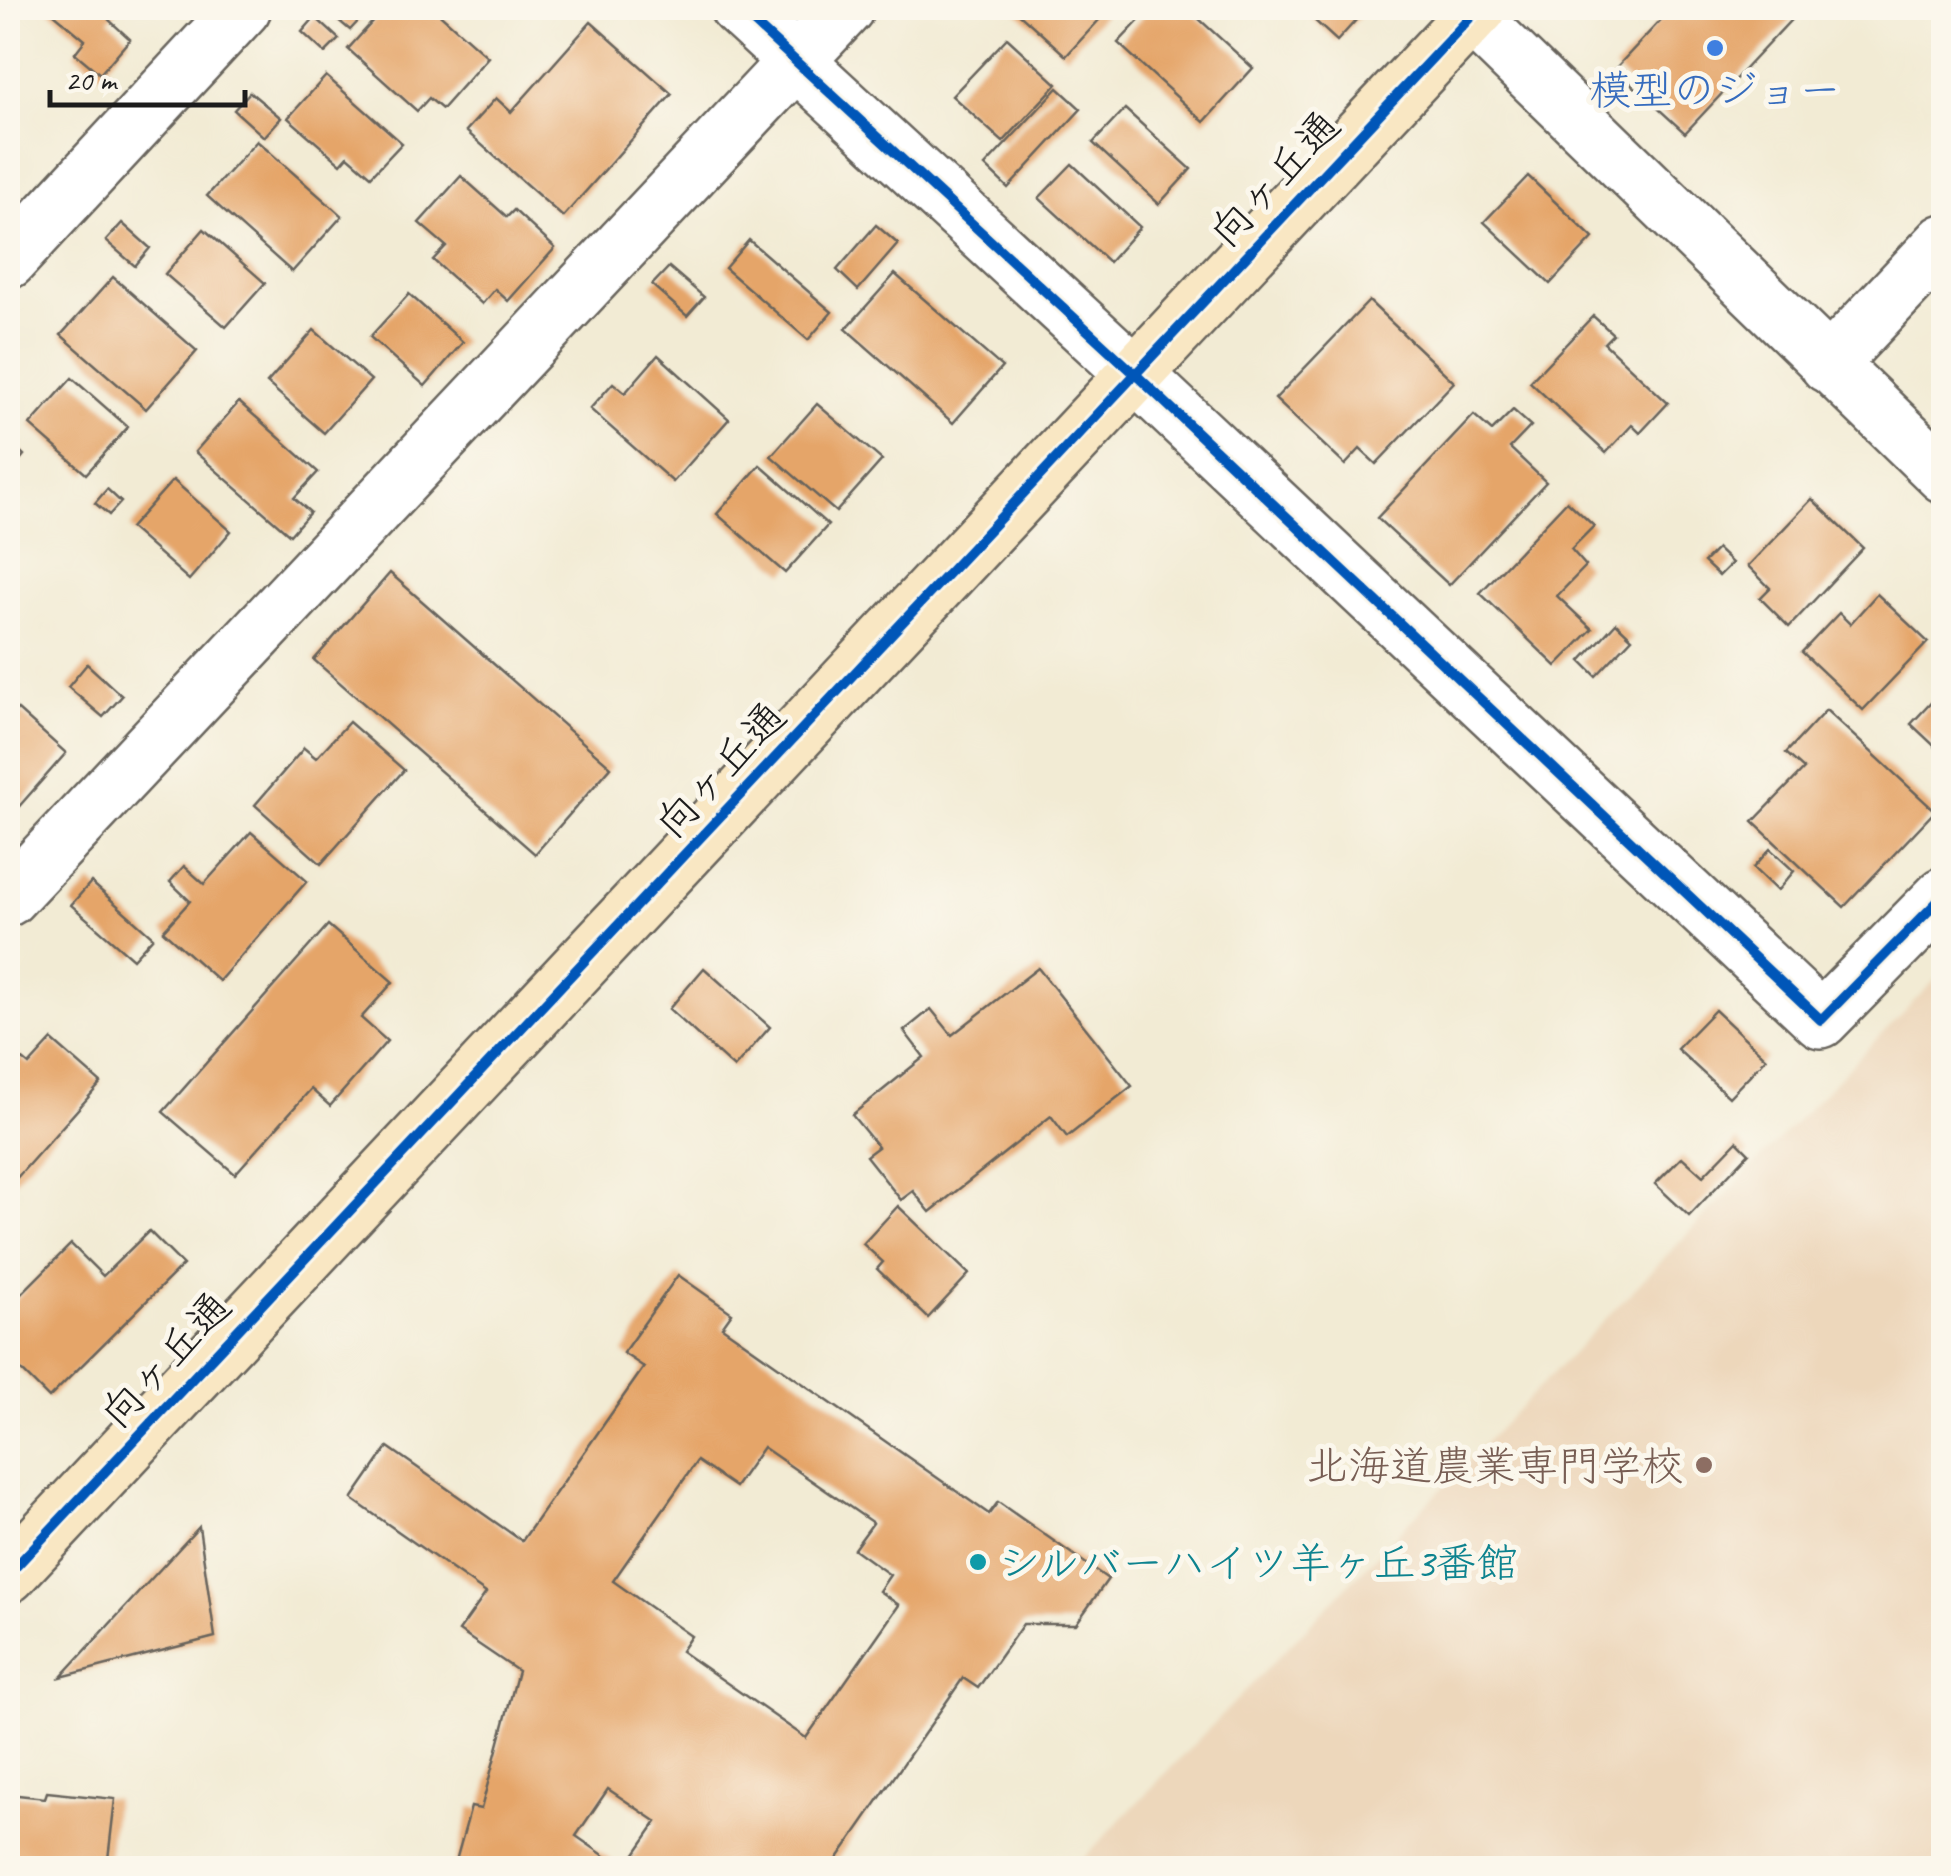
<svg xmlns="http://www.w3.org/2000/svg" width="1951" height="1876" viewBox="0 0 1951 1876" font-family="Caveat,'Klee One',sans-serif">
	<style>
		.built { fill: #edd7bb }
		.building { fill: #e5a569; fill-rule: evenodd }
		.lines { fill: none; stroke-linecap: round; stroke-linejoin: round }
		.street-casing { stroke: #67645c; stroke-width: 60 }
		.secondary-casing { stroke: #67645c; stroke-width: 60 }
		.street { stroke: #fff; stroke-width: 55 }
		.secondary { stroke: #f9e7c3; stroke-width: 55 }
		.cycleway-casing { stroke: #fbf7ec; stroke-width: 16 }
		.cycleway { stroke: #0057b8; stroke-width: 10 }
		.shop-dot { fill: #3f7fe0; stroke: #fbf7ec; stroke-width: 4 }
		.education-dot { fill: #8d6e63; stroke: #fbf7ec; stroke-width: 4 }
		.culture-dot { fill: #0f9aa8; stroke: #fbf7ec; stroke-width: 4 }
		.labels { text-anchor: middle; stroke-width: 10; stroke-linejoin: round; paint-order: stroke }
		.shop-label { font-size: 42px; fill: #366cbe; stroke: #fbf7ec }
		.street-label { font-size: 42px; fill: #1c1c1c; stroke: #fbf7ec }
		.education-label { font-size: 42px; fill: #785e54; stroke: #fbf7ec; text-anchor: end }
		.culture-label { font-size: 42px; fill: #0d838f; stroke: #fbf7ec; text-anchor: start }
	</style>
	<rect width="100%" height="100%" fill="#fbf7ec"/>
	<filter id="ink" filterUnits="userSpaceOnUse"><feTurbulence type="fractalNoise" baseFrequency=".01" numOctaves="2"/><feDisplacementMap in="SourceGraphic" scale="20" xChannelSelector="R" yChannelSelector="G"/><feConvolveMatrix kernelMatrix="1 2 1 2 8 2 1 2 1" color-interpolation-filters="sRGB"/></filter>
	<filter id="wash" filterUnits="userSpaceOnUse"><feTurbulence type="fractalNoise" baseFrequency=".0048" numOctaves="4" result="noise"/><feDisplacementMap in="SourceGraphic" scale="40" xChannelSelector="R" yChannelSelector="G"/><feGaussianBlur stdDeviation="2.25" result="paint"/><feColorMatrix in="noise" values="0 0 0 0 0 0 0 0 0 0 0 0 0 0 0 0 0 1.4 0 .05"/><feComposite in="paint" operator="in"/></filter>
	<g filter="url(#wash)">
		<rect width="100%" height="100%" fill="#f2ebd4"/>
		<polygon class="built" points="1943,972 1943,1868 1074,1868 1855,1061"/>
		<g id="blocks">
			<g class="building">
				<polygon points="47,8 119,8 109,20 130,39 100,74 75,53 85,40"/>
				<polygon points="324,8 355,8 364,15 350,30"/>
				<polygon points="385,8 433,8 488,57 442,109 429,98 417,111 348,49"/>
				<polygon points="1013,8 1110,8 1066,56"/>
				<polygon points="1151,8 1187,8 1253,68 1204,122 1118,43"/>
				<polygon points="1301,8 1367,8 1337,41"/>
				<polygon points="1672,8 1802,8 1685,133 1615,69"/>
				<polygon points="315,17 339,39 325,53 302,32"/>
				<polygon points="591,22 672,94 563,217 466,131 496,98 511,112"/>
				<polygon points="1007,38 1057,84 1003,142 952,96"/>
				<polygon points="326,76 402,143 371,176 348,156 341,164 288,118"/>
				<polygon points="1058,88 1081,109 1008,188 985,166"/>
				<polygon points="250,92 281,118 264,137 234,110"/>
				<polygon points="1125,109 1191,169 1159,204 1093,143"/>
				<polygon points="257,141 342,216 292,272 207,196"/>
				<polygon points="1072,164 1140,227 1109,262 1039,198"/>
				<polygon points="461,176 507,217 514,210 555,248 508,301 495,289 482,304 433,260 446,246 419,223"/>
				<polygon points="1528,176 1593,238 1550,284 1484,222"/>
				<polygon points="122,223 150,248 135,266 106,241"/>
				<polygon points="876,225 898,244 858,290 837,270"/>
				<polygon points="204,229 265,283 226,327 165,274"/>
				<polygon points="749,240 832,312 808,340 725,268"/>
				<polygon points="669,267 704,297 687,316 652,285"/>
				<polygon points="895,274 1002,367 953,423 846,329"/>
				<polygon points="113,277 197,351 146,409 61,335"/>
				<polygon points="409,294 463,342 425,386 370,337"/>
				<polygon points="1369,301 1454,382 1376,464 1360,449 1345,465 1275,399"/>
				<polygon points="1593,316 1613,334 1604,343 1668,403 1640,433 1632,425 1606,453 1530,382"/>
				<polygon points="314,330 371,380 324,433 267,383"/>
				<polygon points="658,355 729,419 673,482 590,409 613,383 625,393"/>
				<polygon points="72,378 128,427 86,474 30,425"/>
				<polygon points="239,402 318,472 294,498 310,512 290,535 195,452"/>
				<polygon points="817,404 882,460 836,512 771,456"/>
				<polygon points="1513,410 1531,426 1510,448 1546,482 1449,585 1377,518 1474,415 1492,431"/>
				<polygon points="8,440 24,455 8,474"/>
				<polygon points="760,465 828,525 785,573 717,514"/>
				<polygon points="173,480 231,531 189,580 130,528"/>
				<polygon points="107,489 121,502 109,515 95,503"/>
				<polygon points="1812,499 1863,548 1789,627 1760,598 1770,588 1748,566"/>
				<polygon points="1567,501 1594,526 1571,549 1586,566 1557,596 1592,629 1556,666 1480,593"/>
				<polygon points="1717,549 1732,563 1719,576 1704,562"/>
				<polygon points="390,573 611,767 535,854 314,660"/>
				<polygon points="1877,594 1928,642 1863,710 1802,652 1839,613 1850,624"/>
				<polygon points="1616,623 1632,638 1596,676 1581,661"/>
				<polygon points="87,664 122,696 103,717 68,687"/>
				<polygon points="1944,689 1944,755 1911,724"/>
				<polygon points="8,701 66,753 8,819"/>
				<polygon points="1826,710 1935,811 1844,907 1753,822 1804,769 1786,753"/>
				<polygon points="349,722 404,770 321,864 255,805 304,748 316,758"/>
				<polygon points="251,832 307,881 219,981 163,931 190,901 170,882 184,866 204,884"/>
				<polygon points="1770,849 1794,871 1777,891 1753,868"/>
				<polygon points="91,882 153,937 133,959 71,905"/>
				<polygon points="328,925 393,982 361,1018 387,1041 330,1106 311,1089 235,1174 163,1112"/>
				<polygon points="704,968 770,1027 734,1068 669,1009"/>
				<polygon points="1038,968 1132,1086 1067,1137 1051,1116 930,1212 913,1191 901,1200 866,1156 878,1147 852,1115 924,1057 904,1031 931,1009 952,1035"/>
				<polygon points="1715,1010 1766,1058 1729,1097 1677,1049"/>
				<polygon points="52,1040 101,1083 14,1181 8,1175 8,1054 11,1050 29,1065"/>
				<polygon points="1737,1141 1749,1153 1689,1216 1655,1184 1682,1157 1703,1176"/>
				<polygon points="898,1206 969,1274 928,1318 877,1269 883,1262 863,1244"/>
				<polygon points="149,1231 183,1265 49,1398 8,1357 8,1307 71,1244 103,1276"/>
				<path d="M678 1275 732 1313 722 1327 989 1514 998 1502 1108 1579 1076 1624H1023L978 1688 963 1678 831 1868H625L657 1822 608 1789 576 1836 622 1868H454L471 1807 481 1809 518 1671 459 1631 486 1593 352 1499 388 1447 522 1541 644 1367 623 1353ZM763 1447 873 1523 854 1549 890 1575 879 1591 899 1605 806 1738 681 1651 691 1636 613 1581 697 1461 735 1487Z"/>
				<polygon points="199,1527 215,1637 61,1677"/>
				<polygon points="47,1792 115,1799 107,1868 8,1868 8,1794 45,1798"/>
			</g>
		</g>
	</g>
	<g filter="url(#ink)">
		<use href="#blocks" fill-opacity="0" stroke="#67645c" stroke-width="2.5"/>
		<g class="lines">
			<g class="street-casing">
				<g id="street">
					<polyline points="738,8 1135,374 1821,1020 1944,895"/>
					<polyline points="1471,16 1944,475"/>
					<polyline points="8,261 243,8"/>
					<polyline points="1828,365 1944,242"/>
					<polyline points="8,898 846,8"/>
				</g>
			</g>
			<g class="secondary-casing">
				<polyline id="secondary" points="8,1575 1479,8"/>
			</g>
			<use href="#street" class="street"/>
			<use href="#secondary" class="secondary"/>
			<g class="cycleway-casing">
				<g id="cycleway">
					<polyline points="738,8 1135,374 1821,1020 1944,895"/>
					<polyline points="8,1575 1479,8"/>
				</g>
			</g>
			<use href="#cycleway" class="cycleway"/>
		</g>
	</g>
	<circle class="shop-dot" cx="1715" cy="48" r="10"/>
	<circle class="education-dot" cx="1704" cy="1465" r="10"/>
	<circle class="culture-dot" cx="978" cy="1562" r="10"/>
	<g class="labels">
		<g class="shop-label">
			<text x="1715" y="104">模型のジョー</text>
		</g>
		<g class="street-label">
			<text transform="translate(1274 178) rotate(-47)" y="15">向ヶ丘通</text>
			<text transform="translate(720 769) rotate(-47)" y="15">向ヶ丘通</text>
			<text transform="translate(165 1359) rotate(-47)" y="15">向ヶ丘通</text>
		</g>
		<g class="education-label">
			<text x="1684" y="1480">北海道農業専門学校</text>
		</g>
		<g class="culture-label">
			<text x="998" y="1577">シルバーハイツ羊ヶ丘3番館</text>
		</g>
	</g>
	<rect width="1951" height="1876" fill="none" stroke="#fbf7ec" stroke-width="40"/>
	<path d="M50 90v15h195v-15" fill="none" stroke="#1c1c1c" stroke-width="5"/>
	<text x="65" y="90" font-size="30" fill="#1c1c1c" stroke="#fbf7ec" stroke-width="8" paint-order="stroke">20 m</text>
</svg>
